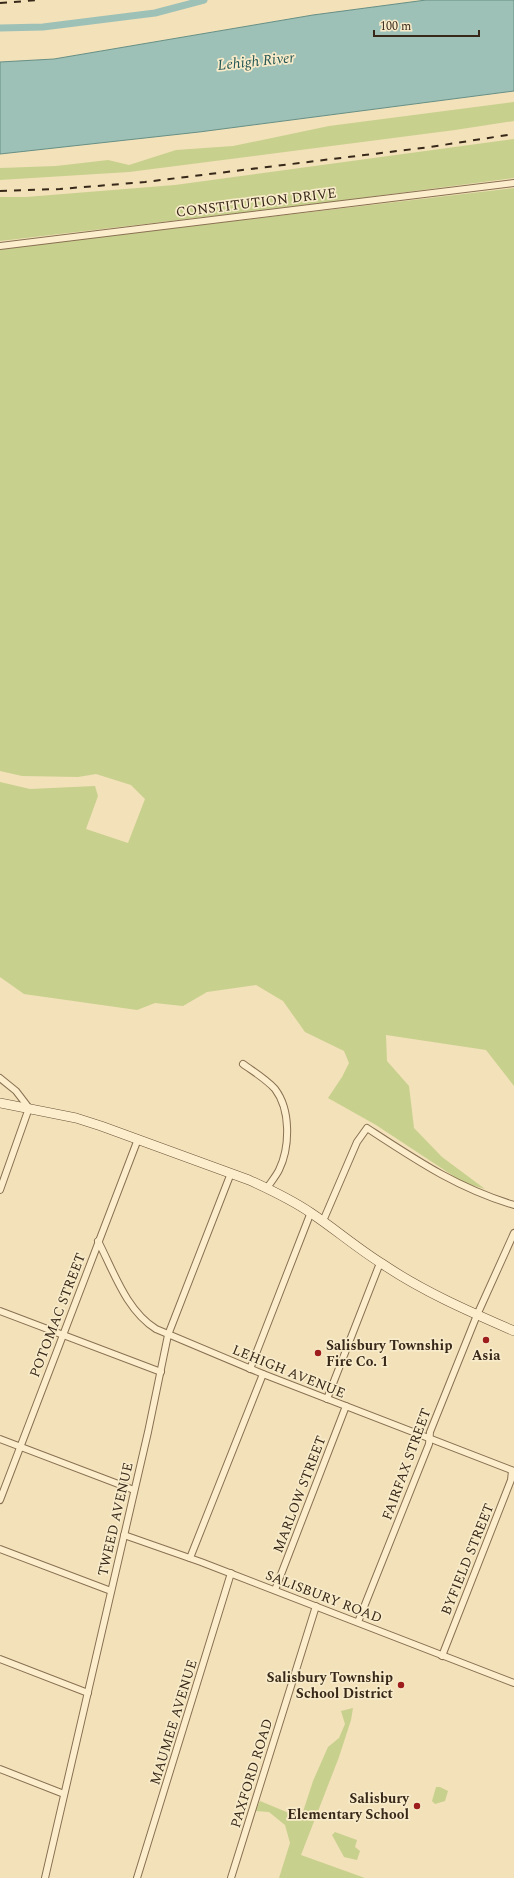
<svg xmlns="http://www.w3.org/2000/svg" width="514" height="1878" viewBox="0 0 514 1878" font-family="Spectral,serif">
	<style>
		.green { fill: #c8d08d }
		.water { fill: #9ec1b7; stroke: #668f85 }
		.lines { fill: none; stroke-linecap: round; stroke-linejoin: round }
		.canal { stroke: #9ec1b7; stroke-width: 7 }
		.minor-casing { stroke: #897052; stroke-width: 8 }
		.secondary-casing { stroke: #6b5136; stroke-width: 10 }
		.minor { stroke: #fceecd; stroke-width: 6 }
		.secondary { stroke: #fceecd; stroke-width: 9 }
		.rail { stroke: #372819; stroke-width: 2; stroke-dasharray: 7 7; stroke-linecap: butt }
		.poi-dot { fill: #9d1d1d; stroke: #f8ebc9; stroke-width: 1.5 }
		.labels { text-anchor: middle; stroke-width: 3.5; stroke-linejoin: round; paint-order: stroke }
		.street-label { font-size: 14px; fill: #372819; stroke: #f8ebc9 }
		.poi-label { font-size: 14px; font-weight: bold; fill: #372819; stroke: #f8ebc9; text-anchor: end }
		.water-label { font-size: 15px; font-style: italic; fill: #275855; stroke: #f8ebc9 }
	</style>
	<rect width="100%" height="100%" fill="#f2e1b9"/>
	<g class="green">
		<polygon points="514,102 514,121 455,130 129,172 0,180 0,168 56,166 108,160 129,165 176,150 233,146 329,126"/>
		<polygon points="514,139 514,178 323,203 0,241 0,197 26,197 175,185"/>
		<polygon points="514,188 514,1086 486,1050 386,1035 387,1061 409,1086 414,1128 442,1157 485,1189 464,1183 376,1125 328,1098 342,1077 349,1063 344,1051 305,1032 283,1001 256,985 207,992 183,1006 155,1003 137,1010 24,994 0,977 0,782 30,789 95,786 98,796 86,829 128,843 145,799 131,785 96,774 78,777 22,776 0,771 0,249"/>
		<polygon points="353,1708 351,1720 339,1757 301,1855 365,1878 279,1878 290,1843 285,1825 269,1812 255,1811 260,1801 301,1818 313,1781 328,1747 339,1738 345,1724 341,1711"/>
		<polygon points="436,1787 440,1787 448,1791 445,1801 435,1804 432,1801"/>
		<polygon points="335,1832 357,1840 355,1847 360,1851 357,1860 344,1857 332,1835"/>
	</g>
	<polygon class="water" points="426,0 514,0 514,91 199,132 0,154 0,62 54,59 313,15"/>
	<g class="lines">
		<polyline class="canal" points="0,28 43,27 155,13 204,0"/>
		<g class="minor-casing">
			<g id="minor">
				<polyline points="0,246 514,183"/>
				<path d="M243 1064C254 1072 266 1079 275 1089 291 1110 290 1147 279 1170 276 1176 271 1182 267 1188"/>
				<polyline points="0,1078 16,1091 29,1108 0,1190"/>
				<path d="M323 1221 357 1142 367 1128C416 1160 457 1188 514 1205"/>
				<path d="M98 1241C114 1272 126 1310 156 1329L263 1374 514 1471"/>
				<polyline points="0,1311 161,1372"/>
				<polyline points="250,1369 311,1212"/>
				<polyline points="327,1399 380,1263"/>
				<polyline points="0,1439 134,1490"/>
				<polyline points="0,1500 138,1139"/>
				<polyline points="124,1535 201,1562 514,1683"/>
				<polyline points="0,1549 111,1591"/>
				<polyline points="190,1558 263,1374"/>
				<polyline points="275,1590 346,1406"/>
				<polyline points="358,1622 429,1444 430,1432 477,1315 514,1233"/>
				<polyline points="442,1656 511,1480 512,1471"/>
				<polyline points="0,1659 88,1693"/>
				<polyline points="0,1769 64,1794"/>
				<polyline points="45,1878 148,1432 168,1335 231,1173"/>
				<polyline points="137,1878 231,1573"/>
				<polyline points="231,1878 316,1606"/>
			</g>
		</g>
		<g class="secondary-casing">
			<path id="secondary" d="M0 1103 76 1118 101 1126 249 1180C271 1190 292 1200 311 1213 335 1229 357 1248 381 1263 422 1291 468 1311 514 1331"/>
		</g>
		<use href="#minor" class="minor"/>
		<use href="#secondary" class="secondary"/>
		<g class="rail">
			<polyline points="0,3 39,0"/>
			<polyline points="0,191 60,189 145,182 430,147 514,134"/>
		</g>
	</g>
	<g class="poi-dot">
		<circle cx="486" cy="1340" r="4"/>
		<circle cx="318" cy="1353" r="4"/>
		<circle cx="401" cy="1685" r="4"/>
		<circle cx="417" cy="1806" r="4"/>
	</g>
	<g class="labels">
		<g class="street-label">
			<text transform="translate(256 202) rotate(-7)" y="5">CONSTITUTION DRIVE</text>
			<text transform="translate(57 1315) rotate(-69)" y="5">POTOMAC STREET</text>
			<text transform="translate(289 1371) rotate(22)" y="5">LEHIGH AVENUE</text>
			<text transform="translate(406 1464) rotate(-70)" y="5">FAIRFAX STREET</text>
			<text transform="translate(299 1494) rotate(-69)" y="5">MARLOW STREET</text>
			<text transform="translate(115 1519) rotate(-77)" y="5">TWEED AVENUE</text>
			<text transform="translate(467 1559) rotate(-68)" y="5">BYFIELD STREET</text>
			<text transform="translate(324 1596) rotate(21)" y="5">SALISBURY ROAD</text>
			<text transform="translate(173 1722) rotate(-73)" y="5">MAUMEE AVENUE</text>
			<text transform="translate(251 1773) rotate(-73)" y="5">PAXFORD ROAD</text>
		</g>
		<g class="poi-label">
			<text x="326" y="1350" text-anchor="start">Salisbury Township<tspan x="326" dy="16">Fire Co. 1</tspan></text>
			<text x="486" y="1360" text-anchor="middle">Asia</text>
			<text x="393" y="1682">Salisbury Township<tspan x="393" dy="16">School District</tspan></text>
			<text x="409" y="1803">Salisbury<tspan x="409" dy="16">Elementary School</tspan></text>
		</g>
		<g class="water-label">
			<text transform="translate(256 61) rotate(-6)" y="5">Lehigh River</text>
		</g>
	</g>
	<path d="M374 30v6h105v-6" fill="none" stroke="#372819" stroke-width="2"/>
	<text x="380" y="30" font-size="12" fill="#372819" stroke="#f8ebc9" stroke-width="3" paint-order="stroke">100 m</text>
</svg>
